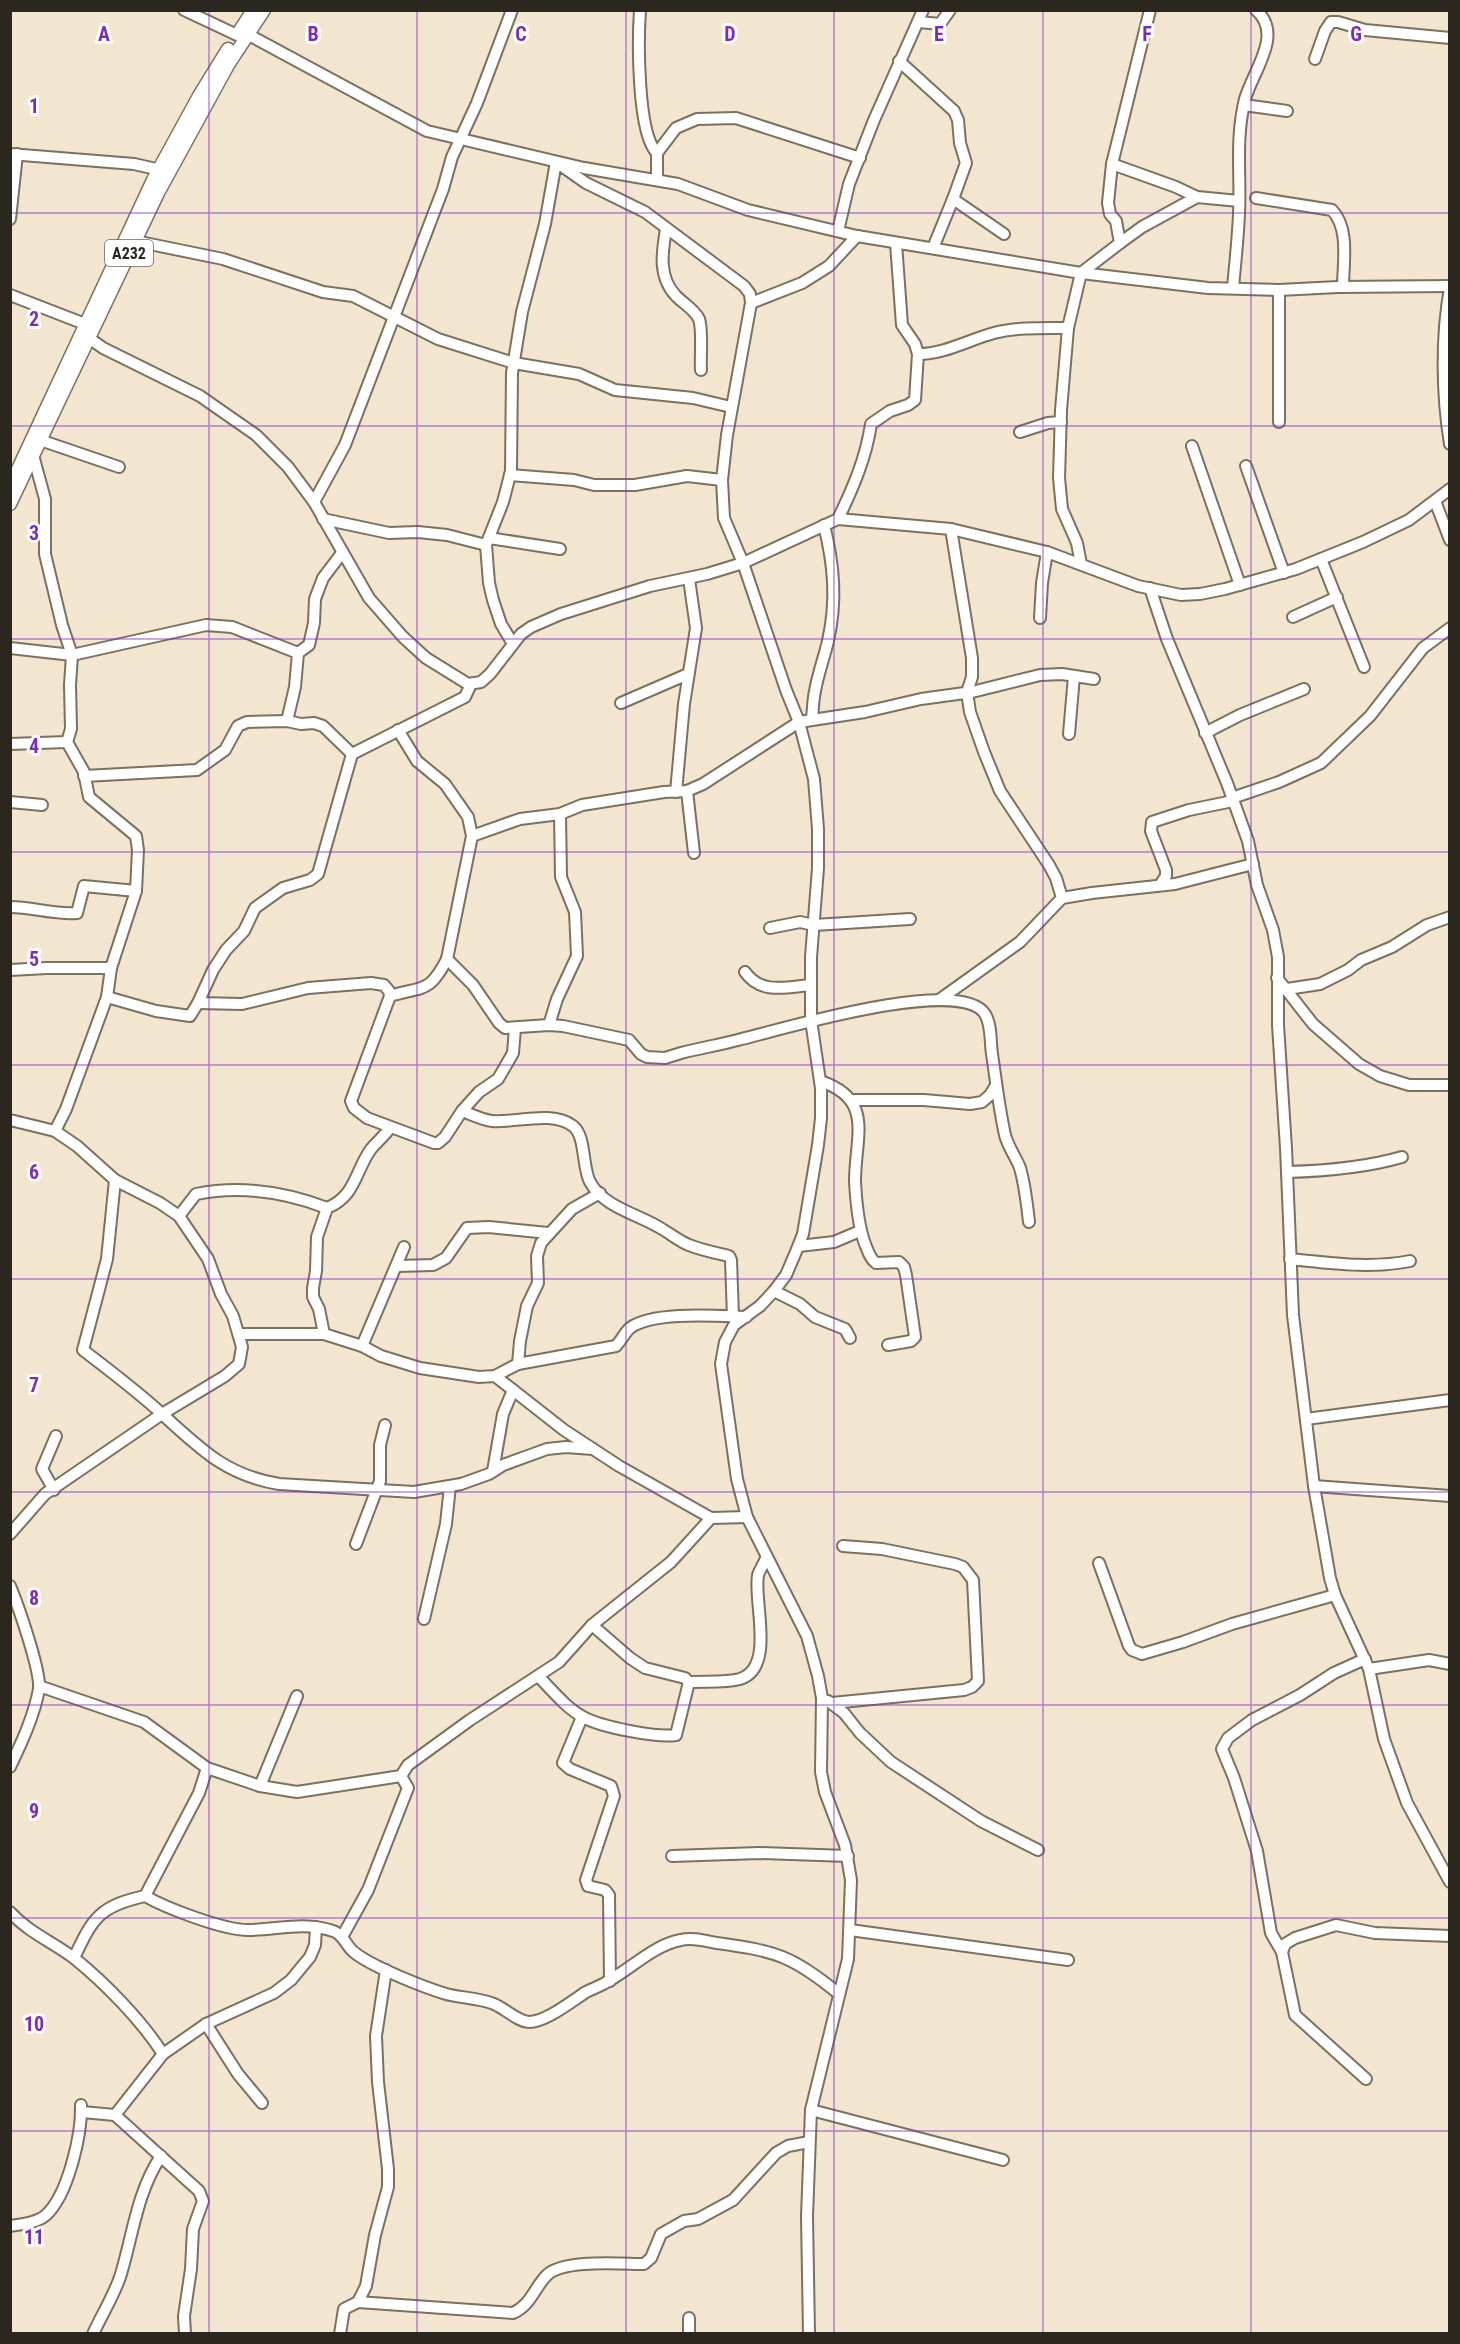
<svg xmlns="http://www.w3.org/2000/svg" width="1460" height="2344" viewBox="0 0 1460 2344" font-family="'Roboto Condensed',sans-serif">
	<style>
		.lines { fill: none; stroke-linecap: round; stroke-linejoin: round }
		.minor-casing { stroke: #7c705e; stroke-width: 14 }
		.major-casing { stroke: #7c705e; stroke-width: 15 }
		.minor { stroke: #fff; stroke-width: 10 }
		.major { stroke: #fff; stroke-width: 12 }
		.grid { fill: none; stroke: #7b2cbf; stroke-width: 1.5; stroke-opacity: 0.55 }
		.labels { text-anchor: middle; stroke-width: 6; stroke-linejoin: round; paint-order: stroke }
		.shield { fill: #fff; stroke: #6b6762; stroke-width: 1.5 }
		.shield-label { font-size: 16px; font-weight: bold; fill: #2b261e }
		.grid-label { font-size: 20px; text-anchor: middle; font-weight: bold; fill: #7b2cbf; stroke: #fff; stroke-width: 6; stroke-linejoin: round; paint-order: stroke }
	</style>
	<rect width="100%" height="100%" fill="#f3e6d1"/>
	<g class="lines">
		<g class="minor-casing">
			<g id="minor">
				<polyline points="184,10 237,35"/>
				<path d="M640 10C638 39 637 134 657 153"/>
				<polyline points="919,22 940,24 950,10"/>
				<polyline points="247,34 427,131 584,168 678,184 748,210 857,236 1081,273 1208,288 1279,290 1338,287 1450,286"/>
				<polyline points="1315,59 1325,31 1331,22 1338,22 1365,30 1450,38"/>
				<polyline points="899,61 954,111 958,120 960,143 966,163 953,199"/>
				<polyline points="1244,105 1287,111"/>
				<polyline points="10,154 134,164 165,171"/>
				<polyline points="1112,164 1176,187 1197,197 1239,201"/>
				<polyline points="657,180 657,153 676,128 697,119 736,118 860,158"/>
				<path d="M1256 198 1332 210C1350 229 1343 263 1343 287"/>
				<polyline points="10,219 17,154"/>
				<path d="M666 229C662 253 658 277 676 296 684 304 694 309 699 319 703 330 700 357 701 370"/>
				<polyline points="838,231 849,184 874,120 923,10"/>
				<polyline points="135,241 223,259 323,292 353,296 438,339 514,363 579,374 615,390 693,398 731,407"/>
				<polyline points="1120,243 1142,227 1197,197"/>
				<polyline points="933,248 953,199 1004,234"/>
				<path d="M1233 288C1235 264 1238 239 1239 214 1241 173 1235 140 1245 99 1253 71 1284 34 1256 10"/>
				<path d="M1450 288C1441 337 1442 395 1450 444"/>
				<polyline points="1279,290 1279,422"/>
				<polyline points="10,295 85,324"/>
				<polyline points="751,303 802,283 829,266 857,236"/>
				<polyline points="89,338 103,348 200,396 256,435 288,467 314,502 369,598 403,637 426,658 468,684 481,682 490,674 521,634 531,627 561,614 650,586 707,574 743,563 838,519 951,529 1047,552 1138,586 1181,595 1200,594 1225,589 1296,569 1363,542 1409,520 1450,489"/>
				<path d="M918 354C945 354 968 340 994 333 1017 327 1044 328 1068 328"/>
				<polyline points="1020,432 1048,423 1061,422"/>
				<polyline points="40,440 119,467"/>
				<polyline points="1192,446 1240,585"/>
				<polyline points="33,455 45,499 45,554 62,625 72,655 70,685 71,729 67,742 84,772 89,797 136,836 138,850 136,891 111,968 107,997 66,1109 55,1131"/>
				<polyline points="1246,466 1284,573"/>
				<polyline points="510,475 574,480 594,485 635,485 687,476 722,480"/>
				<polyline points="1435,501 1450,540"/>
				<polyline points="314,502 345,445 443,189 452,157 477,103 512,10"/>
				<polyline points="323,519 389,533 418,532 447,535 486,545"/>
				<path d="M838 519C853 488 866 458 871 424L890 411 908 405 915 400 918 354 915 344 902 325 896 243"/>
				<polyline points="951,529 972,658 972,677 967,692 970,712 984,752 1000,791 1049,865 1056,878 1062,898"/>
				<polyline points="489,538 560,549"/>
				<polyline points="1321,559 1364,667"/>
				<polyline points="1081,564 1077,543 1062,509 1059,478 1061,410 1068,328 1081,273 1120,243 1116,221 1110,214 1108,203 1112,164 1150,10"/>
				<polyline points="1150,588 1167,639 1227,783 1248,841 1257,885 1273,930 1278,957 1278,1025 1286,1148 1293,1315 1314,1486 1330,1578 1335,1595 1369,1669 1384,1739 1407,1803 1450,1882"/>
				<polyline points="1293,617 1337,597"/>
				<polyline points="1040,618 1042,583 1047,552"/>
				<polyline points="513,644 501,624 493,600 489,583 486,545 503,502 511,471 512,373 522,312 545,224 556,162 586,183 645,212 744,286 750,294 751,303 727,435 722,480 724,518 743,563 786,690 799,722 814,779 818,829 818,868 811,957 811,1020 821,1088 821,1118 818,1145 803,1234 795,1254 786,1275 774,1291 760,1306 734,1325 725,1342 721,1364 737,1479 747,1517 807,1636 818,1676 822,1698 821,1772 825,1792 845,1845 851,1880 848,1959 811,2110 807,2216 809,2334"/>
				<polyline points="10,648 72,655 206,625 232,627 298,653"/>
				<polyline points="621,703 688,674"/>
				<path d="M812 719C813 709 813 700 815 691 818 674 824 658 828 641 837 601 834 565 824 525"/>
				<polyline points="287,721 295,687 298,653 309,645 314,623 315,599 323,578 342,553"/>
				<polyline points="1205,733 1240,715 1304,689"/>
				<polyline points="1069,734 1074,676"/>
				<polyline points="10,744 67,742"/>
				<polyline points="84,776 197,770 225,750 238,726 247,722 287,721 301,724 314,723 323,726 352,754 465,697 471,684"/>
				<polyline points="687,791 694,853"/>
				<polyline points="676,792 684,704 696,628 689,579"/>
				<polyline points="1232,798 1279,782 1321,763 1370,716 1423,648 1450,628"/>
				<polyline points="10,802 42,805"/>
				<polyline points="472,836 520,819 560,814 582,805 664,792 687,791 703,784 799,722 865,712 921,699 972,692 1040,675 1062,674 1094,679"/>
				<polyline points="1160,885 1166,876 1166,870 1151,831 1152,822 1189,810 1233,801"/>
				<path d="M10 907C33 907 54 915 77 913L84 886 136 891"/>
				<polyline points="770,928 800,922 814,925 910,919"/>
				<path d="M447 959 473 985 499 1023 505 1028 549 1025 563 1026 629 1040 641 1054 647 1057 665 1058 681 1053C700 1048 719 1045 738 1040 779 1030 960 975 985 1014 992 1026 990 1041 992 1054 996 1081 999 1108 1005 1135 1008 1147 1016 1157 1020 1168 1025 1185 1027 1204 1029 1222"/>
				<polyline points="10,970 47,968 111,968"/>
				<path d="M745 972C761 995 787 987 811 985"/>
				<polyline points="1277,978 1313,1024 1359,1064 1380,1076 1409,1085 1450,1085"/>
				<polyline points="1287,989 1320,984 1348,970 1361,960 1392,947 1427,925 1450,917"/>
				<path d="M390 996C423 986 429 994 447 959L472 836 468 817 445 784 417 761 398 730"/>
				<polyline points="107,997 156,1011 190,1016 198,1003 213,970 226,950 244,931 255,908 283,888 310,880 318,874 352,754"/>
				<polyline points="939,1000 1020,942 1062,898 1092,893 1175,884 1253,864"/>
				<polyline points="198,1003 242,1004 308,988 371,983 384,985 389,991 390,996 351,1101 354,1108 367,1118 434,1143 438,1143 445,1137 462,1111 479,1092 498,1079 513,1053 515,1028"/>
				<polyline points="549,1025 557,999 577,956 575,912 561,877 560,814"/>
				<path d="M820 1081C875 1099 855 1137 855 1181 856 1201 858 1225 865 1244 868 1251 870 1259 876 1263L899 1262 904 1267 906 1275 915 1337 911 1341 888 1345"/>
				<polyline points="853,1100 924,1100 970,1104 982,1102 990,1095 995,1087"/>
				<path d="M462 1111C471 1114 482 1120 492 1121 516 1123 552 1110 573 1126 586 1136 582 1167 590 1182 604 1208 639 1214 662 1229 671 1234 679 1241 689 1245 701 1250 716 1253 729 1256L731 1260 733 1317"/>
				<polyline points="10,1120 55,1131 77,1146 115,1180 160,1203 179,1216 208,1259 221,1294 233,1316 242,1347 239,1364 225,1376 162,1414 45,1494 10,1534"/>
				<path d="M1287 1172C1326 1171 1364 1168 1402 1157"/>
				<path d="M115 1180 107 1259 83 1350C110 1371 137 1391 162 1414 201 1449 225 1475 279 1484L414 1492 461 1484 489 1474 503 1465 547 1449 566 1447 593 1449"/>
				<path d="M179 1216 196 1194C241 1185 285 1192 327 1208"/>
				<polyline points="799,1246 834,1242 860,1231"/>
				<path d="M1290 1259C1331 1263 1370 1269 1410 1261"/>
				<polyline points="397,1266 433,1265 446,1258 467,1228 489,1227 548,1233"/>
				<polyline points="774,1291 800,1304 815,1317 845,1329 850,1338"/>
				<path d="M239 1334H324L362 1346 381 1356 420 1368 479 1377 495 1376 518 1364 616 1346C621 1341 625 1332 630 1328 653 1311 717 1316 746 1317"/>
				<path d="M324 1334 319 1309 313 1297V1288L316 1271 317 1237 327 1208C356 1196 355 1171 371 1149 377 1142 384 1136 390 1128"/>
				<polyline points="362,1346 404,1247"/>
				<polyline points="518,1364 520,1341 527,1306 538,1283 537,1256 541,1243 572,1209 600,1193"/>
				<polyline points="495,1376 564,1430 619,1466 711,1518 747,1517"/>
				<polyline points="1306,1419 1450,1400"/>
				<polyline points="493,1471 503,1414 513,1390"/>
				<polyline points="1314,1486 1450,1496"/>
				<polyline points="54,1490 42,1469 56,1436"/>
				<polyline points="356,1544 380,1481 380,1445 385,1425"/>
				<polyline points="1099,1563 1129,1646 1132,1650 1142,1654 1183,1642 1232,1624 1335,1595"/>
				<path d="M10 1586C18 1605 41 1671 39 1689 34 1716 22 1742 10 1767"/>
				<polyline points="424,1619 446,1524 450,1486"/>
				<polyline points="1365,1659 1334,1673 1300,1695 1252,1720 1228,1738 1222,1749 1234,1778 1257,1851 1271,1933 1282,1952 1295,2015 1366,2079"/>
				<polyline points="1369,1669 1429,1660 1450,1664"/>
				<path d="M538 1676C552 1690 566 1708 583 1717 601 1727 657 1738 676 1735L689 1682 685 1678 645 1668 630 1658 592 1625"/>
				<path d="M689 1682C705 1681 725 1683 740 1679 776 1668 753 1601 758 1575 760 1569 764 1564 766 1558"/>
				<polyline points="39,1686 144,1722 207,1768 260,1786 297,1792 401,1776 408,1765 470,1720 559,1662 592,1625 671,1562 711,1518"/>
				<polyline points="828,1701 844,1713 860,1733 891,1762 981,1821 1038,1850"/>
				<polyline points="832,1703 964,1690 972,1687 978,1681 973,1580 963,1567 955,1564 882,1549 843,1546"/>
				<polyline points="582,1717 563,1763 570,1769 611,1786 614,1796 586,1880 588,1886 605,1890 609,1895 610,1981"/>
				<polyline points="260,1786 297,1696"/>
				<polyline points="672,1856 759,1853 848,1856"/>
				<polyline points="145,1896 199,1793 207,1768"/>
				<path d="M10 1912C29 1933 53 1942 74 1958 105 1983 142 2021 163 2054"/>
				<polyline points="850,1930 1068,1960"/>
				<polyline points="342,1937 368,1890 404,1798 408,1788 401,1776"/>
				<polyline points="1282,1952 1285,1944 1295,1938 1336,1925 1375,1933 1450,1936"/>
				<path d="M74 1958C93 1917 100 1906 145 1896 166 1908 223 1930 248 1930 278 1930 302 1921 333 1931 344 1934 346 1947 355 1953 373 1967 423 1987 446 1994 461 1998 480 1998 494 2004 506 2009 518 2022 530 2022 547 2021 572 2001 586 1992 594 1988 603 1985 610 1980 633 1967 654 1945 681 1940 692 1937 706 1941 717 1943 776 1951 793 1956 839 1994"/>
				<polyline points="206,2024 238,2074 262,2103"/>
				<polyline points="811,2110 1003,2160"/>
				<polyline points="82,2112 115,2115 199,2191 203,2201 193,2229 191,2269 184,2316 185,2334"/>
				<polyline points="115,2115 163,2054 206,2024 274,1993 291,1980 310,1957 315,1945 316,1927"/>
				<path d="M10 2226C22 2224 37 2223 46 2215 68 2195 82 2134 81 2105"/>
				<polyline points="358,2302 366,2286 375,2235 388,2187 388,2169 378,2082 376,2036 386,1970"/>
				<polyline points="689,2318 689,2334"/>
				<path d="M93 2334C102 2314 115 2294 121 2274 133 2234 137 2192 161 2156"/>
				<path d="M340 2334 344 2309 358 2302 513 2313C531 2305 534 2288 547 2275 564 2259 621 2264 644 2264L651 2258 661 2234 684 2221 698 2219 733 2200 776 2153 788 2146 809 2142"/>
			</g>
		</g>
		<g class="major-casing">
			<g id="major">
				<polyline points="239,32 253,10"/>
				<polyline points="11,484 153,180 199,96 228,49"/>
				<polyline points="10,504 158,193 228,65 264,10"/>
			</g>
		</g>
		<use href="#minor" class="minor"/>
		<use href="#major" class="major"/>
	</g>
	<path class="grid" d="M209 10V2334M417 10V2334M626 10V2334M834 10V2334M1043 10V2334M1251 10V2334M10 213H1450M10 426H1450M10 639H1450M10 852H1450M10 1065H1450M10 1279H1450M10 1492H1450M10 1705H1450M10 1918H1450M10 2131H1450"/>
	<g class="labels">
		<rect class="shield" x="105" y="240" width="48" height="26" rx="4.5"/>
		<g class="shield-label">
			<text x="129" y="259">A232</text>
		</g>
	</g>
	<g class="grid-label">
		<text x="104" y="41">A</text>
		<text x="313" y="41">B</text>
		<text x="521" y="41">C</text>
		<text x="730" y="41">D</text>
		<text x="939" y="41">E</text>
		<text x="1147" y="41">F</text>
		<text x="1356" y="41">G</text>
		<text x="34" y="113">1</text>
		<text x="34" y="326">2</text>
		<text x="34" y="540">3</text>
		<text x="34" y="753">4</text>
		<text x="34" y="966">5</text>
		<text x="34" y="1179">6</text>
		<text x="34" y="1392">7</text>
		<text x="34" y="1605">8</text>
		<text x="34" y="1818">9</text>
		<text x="34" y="2031">10</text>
		<text x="34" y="2244">11</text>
	</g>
	<rect width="1460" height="2344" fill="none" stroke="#2b261e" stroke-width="24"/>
</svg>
